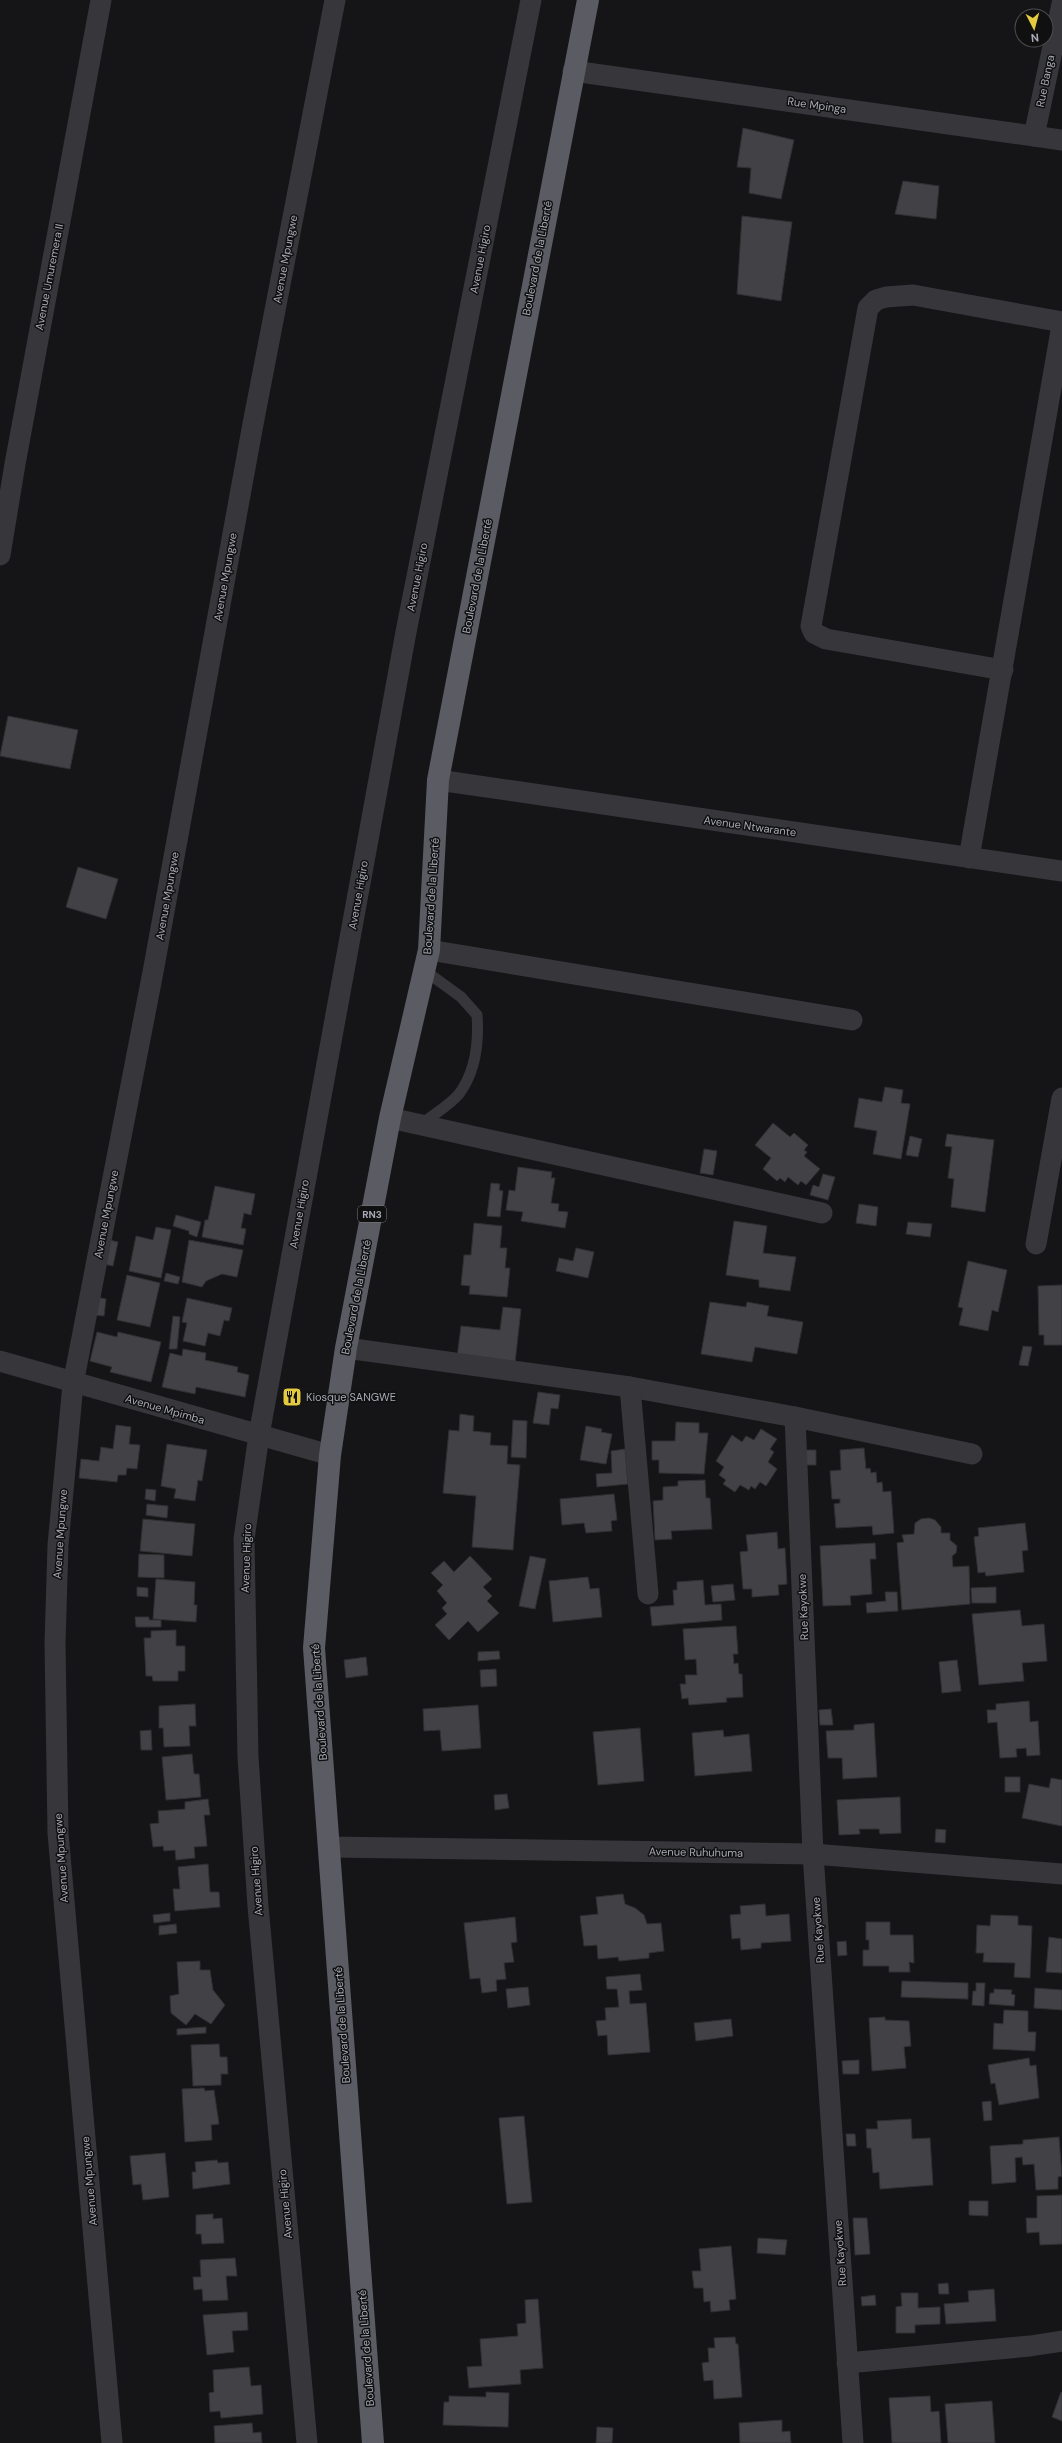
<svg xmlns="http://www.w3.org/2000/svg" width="1062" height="2443" viewBox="0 0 1062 2443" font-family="'DM Sans',sans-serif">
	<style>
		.building { fill: #424246; stroke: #302f32 }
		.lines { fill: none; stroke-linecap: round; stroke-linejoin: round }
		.service { stroke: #36363b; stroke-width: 11 }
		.minor { stroke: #36363b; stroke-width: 21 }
		.trunk { stroke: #5a5b63; stroke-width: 22 }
		.labels { text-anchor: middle; stroke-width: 3; stroke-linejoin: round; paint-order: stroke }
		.shield { fill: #101011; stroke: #7a7c84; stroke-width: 1 }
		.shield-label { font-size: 10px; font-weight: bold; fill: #a8aab6 }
		.street-label { font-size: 11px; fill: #a8aab6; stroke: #101011 }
		.poi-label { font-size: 11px; fill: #a8aab6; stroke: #101011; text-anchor: start }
	</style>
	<rect width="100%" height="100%" fill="#151517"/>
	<g class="building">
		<polygon points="743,128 794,140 781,199 749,193 751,168 737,167"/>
		<polygon points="903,181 939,186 936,219 895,214"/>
		<polygon points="742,216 792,222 781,301 737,294"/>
		<polygon points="8,716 78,730 70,769 0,756"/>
		<polygon points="78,867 118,879 106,919 66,907"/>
		<polygon points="885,1087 903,1090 901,1103 910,1104 901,1159 873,1154 877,1131 854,1127 859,1098 882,1102"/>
		<polygon points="773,1123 790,1137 794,1133 808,1145 804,1150 807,1152 804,1156 820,1169 806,1185 801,1181 798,1185 788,1177 785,1182 780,1178 777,1181 763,1169 771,1158 755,1145"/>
		<polygon points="947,1134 994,1140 985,1212 951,1207 954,1179 948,1178 952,1147 945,1146"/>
		<polygon points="910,1136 922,1139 918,1157 906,1155"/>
		<polygon points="704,1149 717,1151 713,1175 700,1173"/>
		<polygon points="518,1167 552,1172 551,1178 555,1178 551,1203 559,1204 558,1211 568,1212 565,1228 521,1221 523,1212 506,1210 509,1190 515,1191"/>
		<polygon points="823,1174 835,1177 828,1200 810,1195 813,1185 819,1187"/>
		<polygon points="491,1183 500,1184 499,1190 503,1191 500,1217 487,1216"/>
		<polygon points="215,1186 255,1194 251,1215 244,1213 241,1228 246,1229 243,1245 202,1237 205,1220 208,1220"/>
		<polygon points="859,1204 878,1207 876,1226 856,1223"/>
		<polygon points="176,1215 201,1222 197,1237 189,1234 189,1231 173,1226"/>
		<polygon points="734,1221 767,1226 763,1253 796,1257 790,1291 759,1287 759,1280 726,1275"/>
		<polygon points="908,1222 932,1224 930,1237 906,1234"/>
		<polygon points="474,1223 502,1226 500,1248 507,1248 505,1268 510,1268 507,1297 469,1294 470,1286 461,1285 464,1255 471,1255"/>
		<polygon points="156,1227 171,1230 161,1278 129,1271 136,1236 153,1240"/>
		<polygon points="105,1239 118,1242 113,1266 99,1263"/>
		<polygon points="189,1240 243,1250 237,1277 222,1274 206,1281 202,1287 182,1282"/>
		<polygon points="576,1248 594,1252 588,1278 556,1271 559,1258 573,1261"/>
		<polygon points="968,1261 1007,1270 998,1312 992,1310 988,1331 959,1325 963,1308 958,1307"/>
		<polygon points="166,1273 180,1277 178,1284 164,1281"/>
		<polygon points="127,1275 160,1283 150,1327 117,1320"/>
		<polygon points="1062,1285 1062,1345 1044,1345 1044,1335 1039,1335 1038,1286"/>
		<polygon points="96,1297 106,1299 104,1316 94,1315"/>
		<polygon points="187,1298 232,1308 229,1321 224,1320 220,1336 208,1333 205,1346 183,1341 187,1323 182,1322"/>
		<polygon points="710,1302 746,1307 747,1302 769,1306 767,1316 803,1322 797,1354 755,1347 752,1362 701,1354"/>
		<polygon points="503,1307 521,1309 515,1363 457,1357 461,1326 500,1330"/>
		<polygon points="173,1316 180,1317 177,1349 169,1349"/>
		<polygon points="97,1332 117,1337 118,1332 161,1342 151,1382 110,1372 112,1367 90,1361"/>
		<polygon points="1023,1346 1032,1347 1028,1366 1019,1365"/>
		<polygon points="183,1349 206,1353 205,1360 238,1367 237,1372 249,1375 245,1397 196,1387 195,1394 162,1387 170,1353 182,1356"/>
		<polygon points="538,1392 560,1395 558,1409 551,1408 549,1425 533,1423"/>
		<polygon points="460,1414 474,1416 473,1431 491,1433 490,1445 508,1446 507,1464 520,1465 513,1550 472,1547 476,1496 443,1493 449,1430 459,1431"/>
		<polygon points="513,1420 527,1421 526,1458 511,1457"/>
		<polygon points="676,1422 699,1423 699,1433 708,1433 704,1474 659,1473 659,1460 652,1460 652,1441 675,1441"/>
		<polygon points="116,1425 131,1427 129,1444 140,1445 137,1469 127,1468 126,1475 118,1475 117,1482 79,1478 81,1459 99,1461 101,1447 113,1449"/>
		<polygon points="586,1426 602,1429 601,1432 612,1434 606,1464 580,1460"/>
		<polygon points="761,1429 777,1439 770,1449 774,1452 768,1462 777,1469 766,1486 760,1482 755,1489 751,1486 749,1490 740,1485 735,1492 723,1484 726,1480 719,1475 724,1467 716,1461 732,1435 742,1442 746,1436 754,1440"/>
		<polygon points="167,1444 207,1450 202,1481 198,1480 195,1501 174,1498 176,1489 161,1486"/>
		<polygon points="864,1448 866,1469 870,1468 871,1473 876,1472 877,1483 882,1482 883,1492 891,1491 894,1533 873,1535 872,1526 836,1528 834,1504 840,1503 840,1499 832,1499 830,1471 841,1470 840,1450"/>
		<polygon points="625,1449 628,1484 597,1487 596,1474 612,1473 611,1451"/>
		<polygon points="802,1450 816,1450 816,1465 806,1465"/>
		<polygon points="705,1480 706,1498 710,1498 712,1529 671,1531 672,1539 655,1540 653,1501 663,1500 663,1487 678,1486 678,1481"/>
		<polygon points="146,1489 156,1490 155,1501 145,1499"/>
		<polygon points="614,1494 617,1520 611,1521 612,1531 586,1533 584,1523 562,1525 560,1499"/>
		<polygon points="147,1504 168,1506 167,1518 146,1515"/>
		<polygon points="929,1518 935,1520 941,1527 941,1533 950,1533 950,1540 957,1546 956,1553 952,1556 953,1567 969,1566 970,1604 902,1610 897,1543 904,1542 902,1535 914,1534 915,1523 921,1519"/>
		<polygon points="143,1519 195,1524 192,1556 140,1551"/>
		<polygon points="1025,1523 1028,1550 1022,1551 1024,1572 986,1576 985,1572 978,1573 974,1537 979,1536 978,1528"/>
		<polygon points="777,1532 778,1549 785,1548 787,1584 778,1585 779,1595 752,1597 752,1589 743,1589 740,1552 748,1551 746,1535"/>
		<polygon points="875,1543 876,1559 870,1559 872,1594 850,1596 851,1605 823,1606 820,1546"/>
		<polygon points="139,1554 164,1555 164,1578 138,1577"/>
		<polygon points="470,1556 492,1579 483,1587 492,1596 487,1601 499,1613 478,1632 468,1621 449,1640 435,1625 447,1614 442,1608 447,1603 437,1591 443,1585 431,1573 444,1561 454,1572"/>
		<polygon points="530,1556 546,1559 535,1609 519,1606"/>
		<polygon points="588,1577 590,1589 599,1588 602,1617 553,1622 549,1581"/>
		<polygon points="156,1579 195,1582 194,1605 197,1605 196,1622 153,1619"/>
		<polygon points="703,1580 705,1605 721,1604 722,1620 652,1626 650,1607 674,1605 673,1590 677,1590 677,1582"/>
		<polygon points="733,1584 735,1600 713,1602 711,1586"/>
		<polygon points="137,1587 148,1588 148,1597 137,1596"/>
		<polygon points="996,1587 996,1603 972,1603 971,1588"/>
		<polygon points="885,1592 897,1592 898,1611 867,1613 866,1603 886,1601"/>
		<polygon points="1020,1610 1022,1626 1044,1624 1047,1661 1022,1663 1024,1681 979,1685 972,1614"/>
		<polygon points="135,1617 149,1617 149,1620 161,1620 161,1627 136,1627"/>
		<polygon points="736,1626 738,1654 733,1654 734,1664 738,1663 739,1674 742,1674 743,1697 726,1698 727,1702 689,1705 688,1698 682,1699 680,1684 686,1684 685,1675 697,1675 696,1659 685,1660 683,1629"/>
		<polygon points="176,1630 176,1646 185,1646 185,1671 178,1671 178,1681 153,1681 152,1676 146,1676 144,1638 151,1638 151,1631"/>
		<polygon points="499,1651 500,1659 478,1661 478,1652"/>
		<polygon points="366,1657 368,1675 346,1678 344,1660"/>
		<polygon points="957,1660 961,1691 942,1693 939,1662"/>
		<polygon points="496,1669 497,1686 481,1687 480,1670"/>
		<polygon points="1029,1701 1030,1722 1038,1721 1040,1755 1027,1756 1026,1748 1016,1749 1017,1757 1000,1758 997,1722 988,1723 987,1710 996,1710 996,1704"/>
		<polygon points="195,1704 196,1726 189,1726 190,1746 164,1747 163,1728 159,1728 159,1706"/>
		<polygon points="478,1705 481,1748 442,1751 440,1730 424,1731 423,1709"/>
		<polygon points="831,1709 833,1725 820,1725 819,1710"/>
		<polygon points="874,1723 877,1777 843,1779 842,1758 828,1758 826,1731 854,1730 854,1725"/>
		<polygon points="640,1728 644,1781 598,1785 593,1732"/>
		<polygon points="151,1730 152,1750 141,1750 140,1731"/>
		<polygon points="723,1730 724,1737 749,1734 752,1771 695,1776 692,1733"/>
		<polygon points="192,1754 194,1774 199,1774 201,1797 166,1800 162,1757"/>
		<rect x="1005" y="1777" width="15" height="15"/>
		<polygon points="1051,1778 1062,1780 1062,1826 1022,1818 1029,1784 1049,1788"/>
		<polygon points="507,1794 509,1808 495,1810 494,1795"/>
		<polygon points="900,1797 901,1833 880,1834 879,1829 859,1829 860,1834 839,1835 837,1800"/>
		<polygon points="208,1799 210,1815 204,1815 207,1846 194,1847 195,1858 176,1860 175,1850 164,1851 163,1846 153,1847 150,1824 159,1823 158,1811 185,1809 185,1802"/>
		<polygon points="936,1829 946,1830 945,1843 935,1842"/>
		<polygon points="208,1864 210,1892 219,1892 220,1907 175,1911 173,1889 180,1889 178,1867"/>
		<polygon points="623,1894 625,1904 635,1908 644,1915 647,1924 661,1923 664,1951 649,1953 649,1958 619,1961 618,1957 598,1959 597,1945 584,1946 580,1916 598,1914 596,1897"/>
		<polygon points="765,1904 766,1916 789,1914 791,1941 761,1943 761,1948 741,1950 740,1938 732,1939 730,1915 741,1914 740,1906"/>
		<polygon points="170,1913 170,1921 154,1923 153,1915"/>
		<polygon points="991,1915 1018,1916 1018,1925 1032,1926 1030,1978 1014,1977 1015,1963 983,1962 984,1953 976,1953 977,1925 990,1926"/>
		<polygon points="515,1917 517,1942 511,1943 514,1962 504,1963 506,1979 496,1980 497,1991 482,1993 480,1978 470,1979 464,1923"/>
		<polygon points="866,1922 890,1922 890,1935 913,1935 914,1963 909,1962 910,1972 889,1972 889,1966 863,1966 863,1950 869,1950 869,1940 866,1940"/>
		<polygon points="176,1924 177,1933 159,1935 159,1926"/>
		<polygon points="1049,1937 1062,1939 1062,1973 1046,1972"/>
		<polygon points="846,1941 847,1955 838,1956 837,1942"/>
		<polygon points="200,1961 200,1970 210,1970 213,1990 225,2005 211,2024 195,2014 186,2025 171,2013 170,1996 179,1994 177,1962"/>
		<polygon points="640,1974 642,1990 629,1991 630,2004 646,2003 650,2052 608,2055 607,2035 598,2036 596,2021 606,2020 605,2008 619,2007 617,1989 607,1989 606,1977"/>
		<polygon points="902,1981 968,1983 968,1999 901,1997"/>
		<polygon points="976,1983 985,1983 984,2006 972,2005 973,1991 976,1991"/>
		<polygon points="528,1987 530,2005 508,2008 506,1989"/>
		<polygon points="1035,1988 1062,1990 1062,2010 1034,2008"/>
		<polygon points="994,1989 1012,1990 1011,1994 1015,1995 1014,2006 989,2004 990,1993 994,1993"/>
		<polygon points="1004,2010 1028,2011 1028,2032 1036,2032 1035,2051 993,2049 994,2023 1003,2024"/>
		<polygon points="885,2017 885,2020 909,2021 911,2046 904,2047 906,2068 872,2071 869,2018"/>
		<polygon points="731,2019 733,2036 696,2041 694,2023"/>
		<polygon points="206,2027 206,2033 177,2035 177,2029"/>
		<polygon points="219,2044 220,2057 227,2057 228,2074 221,2074 221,2085 193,2086 191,2045"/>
		<polygon points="1029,2058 1030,2066 1036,2065 1039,2098 999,2105 995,2083 991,2084 988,2065"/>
		<polygon points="859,2060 859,2074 843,2074 842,2061"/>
		<polygon points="204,2088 205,2091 214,2090 219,2124 211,2125 212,2140 185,2142 182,2089"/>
		<polygon points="991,2101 992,2120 984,2121 982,2102"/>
		<polygon points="524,2116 532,2202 507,2204 499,2118"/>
		<polygon points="911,2119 912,2139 930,2138 933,2185 880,2189 879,2172 873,2173 871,2148 867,2148 866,2129 878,2129 877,2121"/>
		<polygon points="846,2134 855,2134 856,2146 847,2146"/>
		<polygon points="1059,2137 1062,2176 1058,2177 1058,2189 1036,2190 1034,2164 1023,2165 1022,2157 1015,2158 1016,2182 992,2184 990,2146 1023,2144 1023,2140"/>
		<polygon points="165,2153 169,2197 143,2200 141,2184 133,2185 130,2156"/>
		<polygon points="217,2160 218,2163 228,2162 230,2184 193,2189 192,2172 196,2172 195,2162"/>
		<polygon points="1062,2195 1062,2244 1040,2245 1039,2232 1027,2233 1026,2218 1037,2218 1037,2196"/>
		<polygon points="969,2201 988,2201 988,2216 969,2215"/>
		<polygon points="213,2214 213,2219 222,2218 224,2243 202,2244 201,2234 196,2234 196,2215"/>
		<polygon points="853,2218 867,2218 870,2254 855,2255"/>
		<polygon points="758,2238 787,2240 785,2255 757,2253"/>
		<polygon points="731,2246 736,2299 729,2300 730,2310 711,2312 710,2301 704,2302 703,2288 694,2288 692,2271 701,2271 699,2249"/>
		<polygon points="235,2258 237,2276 226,2276 228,2300 203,2301 202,2289 194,2290 193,2277 201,2277 200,2260"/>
		<polygon points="948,2283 949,2294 939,2294 938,2284"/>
		<polygon points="994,2289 996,2321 946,2324 944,2304 969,2302 968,2291"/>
		<polygon points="901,2293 918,2293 918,2308 940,2307 940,2324 915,2325 915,2333 896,2333 896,2307 902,2306"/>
		<polygon points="875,2295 876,2305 862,2306 861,2297"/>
		<polygon points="538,2299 543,2368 520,2370 521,2384 469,2388 467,2367 482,2366 480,2339 518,2336 517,2324 526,2323 525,2300"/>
		<polygon points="247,2312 248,2330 232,2331 234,2352 207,2355 203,2315"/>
		<polygon points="735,2337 736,2344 738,2344 742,2397 714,2399 713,2380 704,2381 702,2363 709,2362 708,2348 715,2348 714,2338"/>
		<polygon points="249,2367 251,2386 261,2385 263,2414 221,2418 220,2411 210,2412 209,2393 214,2392 213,2370"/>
		<polygon points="486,2392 509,2393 508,2427 443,2425 444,2402 449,2402 449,2396 486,2397"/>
		<polygon points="1061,2392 1062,2393 1062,2421 1052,2417"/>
		<polygon points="930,2396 931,2412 939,2411 941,2443 892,2443 889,2398"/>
		<polygon points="992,2401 995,2443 948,2443 945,2404"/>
		<polygon points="782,2420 782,2432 790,2431 791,2443 740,2443 739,2423"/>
		<polygon points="252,2423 253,2433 261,2432 262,2443 215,2443 214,2426"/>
		<polygon points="597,2427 613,2428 612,2443 596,2443"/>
	</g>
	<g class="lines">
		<path class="service" d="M421 1125C432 1115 449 1106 459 1094 476 1071 479 1042 477 1015L461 997 424 970"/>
		<g class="minor">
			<polyline points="573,71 1062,140"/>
			<polyline points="1034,136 1062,4"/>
			<polyline points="0,555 15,464 101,0"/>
			<polyline points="1003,670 826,639 814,633 811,626 868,308 876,300 886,297 913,295 1062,322"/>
			<polyline points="438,780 1062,871"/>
			<polyline points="969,858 1062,325"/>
			<polyline points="429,950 852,1020"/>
			<polyline points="390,1118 822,1213"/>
			<polyline points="1036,1244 1062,1098"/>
			<polyline points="346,1348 630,1387 795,1417 972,1454"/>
			<polyline points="0,1361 330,1455"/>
			<polyline points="630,1387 648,1594"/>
			<polyline points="795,1417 813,1854 853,2443"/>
			<polyline points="329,1847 813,1854 1062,1874"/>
			<polyline points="847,2363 1030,2346 1062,2341"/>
			<polyline points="112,2443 58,1833 55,1643 58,1545 73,1384 153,972 253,424 335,0"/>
			<polyline points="307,2443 258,1906 248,1757 244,1539 259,1435 406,632 531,0"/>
		</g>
		<polyline class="trunk" points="373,2443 314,1648 330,1455 346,1348 390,1118 429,950 438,780 588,0"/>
	</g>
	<defs>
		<g id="restaurant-square" transform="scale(1)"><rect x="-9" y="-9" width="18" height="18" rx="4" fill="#e4ca3f" stroke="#101011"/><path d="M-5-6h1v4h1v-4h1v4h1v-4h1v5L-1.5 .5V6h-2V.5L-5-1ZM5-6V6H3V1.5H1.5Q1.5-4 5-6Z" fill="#111"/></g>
	</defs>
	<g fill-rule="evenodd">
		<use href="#restaurant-square" x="292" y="1397"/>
	</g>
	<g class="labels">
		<rect class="shield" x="358" y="1206" width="28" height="16" rx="3"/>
		<g class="shield-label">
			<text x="372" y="1218">RN3</text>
		</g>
		<g class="street-label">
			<text transform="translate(1045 81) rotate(-78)" y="4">Rue Banga</text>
			<text transform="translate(817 105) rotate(8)" y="4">Rue Mpinga</text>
			<text transform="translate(537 258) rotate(-79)" y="4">Boulevard de la Liberté</text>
			<text transform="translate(285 259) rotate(-79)" y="4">Avenue Mpungwe</text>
			<text transform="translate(480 259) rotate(-79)" y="4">Avenue Higiro</text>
			<text transform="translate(49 277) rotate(-79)" y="4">Avenue Umuremera II</text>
			<text transform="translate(477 576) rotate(-79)" y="4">Boulevard de la Liberté</text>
			<text transform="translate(225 577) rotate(-80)" y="4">Avenue Mpungwe</text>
			<text transform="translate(417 577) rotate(-79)" y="4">Avenue Higiro</text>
			<text transform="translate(750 826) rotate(8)" y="4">Avenue Ntwarante</text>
			<text transform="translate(358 895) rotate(-80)" y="4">Avenue Higiro</text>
			<text transform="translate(167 896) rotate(-80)" y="4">Avenue Mpungwe</text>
			<text transform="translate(431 896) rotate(-86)" y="4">Boulevard de la Liberté</text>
			<text transform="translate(106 1214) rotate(-79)" y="4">Avenue Mpungwe</text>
			<text transform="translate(299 1214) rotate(-80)" y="4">Avenue Higiro</text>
			<text transform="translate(356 1297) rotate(-79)" y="4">Boulevard de la Liberté</text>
			<text transform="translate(165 1409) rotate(16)" y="4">Avenue Mpimba</text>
			<text transform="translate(60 1534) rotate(-86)" y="4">Avenue Mpungwe</text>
			<text transform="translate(246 1558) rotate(-88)" y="4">Avenue Higiro</text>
			<text transform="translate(803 1607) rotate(-92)" y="4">Rue Kayokwe</text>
			<text transform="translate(319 1702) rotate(-94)" y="4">Boulevard de la Liberté</text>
			<text transform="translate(696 1852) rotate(1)" y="4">Avenue Ruhuhuma</text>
			<text transform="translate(61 1858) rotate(-94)" y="4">Avenue Mpungwe</text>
			<text transform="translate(256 1881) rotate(-94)" y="4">Avenue Higiro</text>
			<text transform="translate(818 1930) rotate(-94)" y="4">Rue Kayokwe</text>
			<text transform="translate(342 2025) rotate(-94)" y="4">Boulevard de la Liberté</text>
			<text transform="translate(89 2181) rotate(-95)" y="4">Avenue Mpungwe</text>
			<text transform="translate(285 2204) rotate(-95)" y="4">Avenue Higiro</text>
			<text transform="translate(840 2253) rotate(-94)" y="4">Rue Kayokwe</text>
			<text transform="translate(366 2348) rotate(-94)" y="4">Boulevard de la Liberté</text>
		</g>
		<g class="poi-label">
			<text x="306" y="1401">Kiosque SANGWE</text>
		</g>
	</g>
	<g transform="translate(1034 28) rotate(174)"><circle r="19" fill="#101011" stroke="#4d4e53"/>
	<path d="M0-3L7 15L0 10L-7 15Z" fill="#e4ca3f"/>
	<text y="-6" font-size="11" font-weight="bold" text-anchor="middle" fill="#a8aab6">N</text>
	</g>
</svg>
